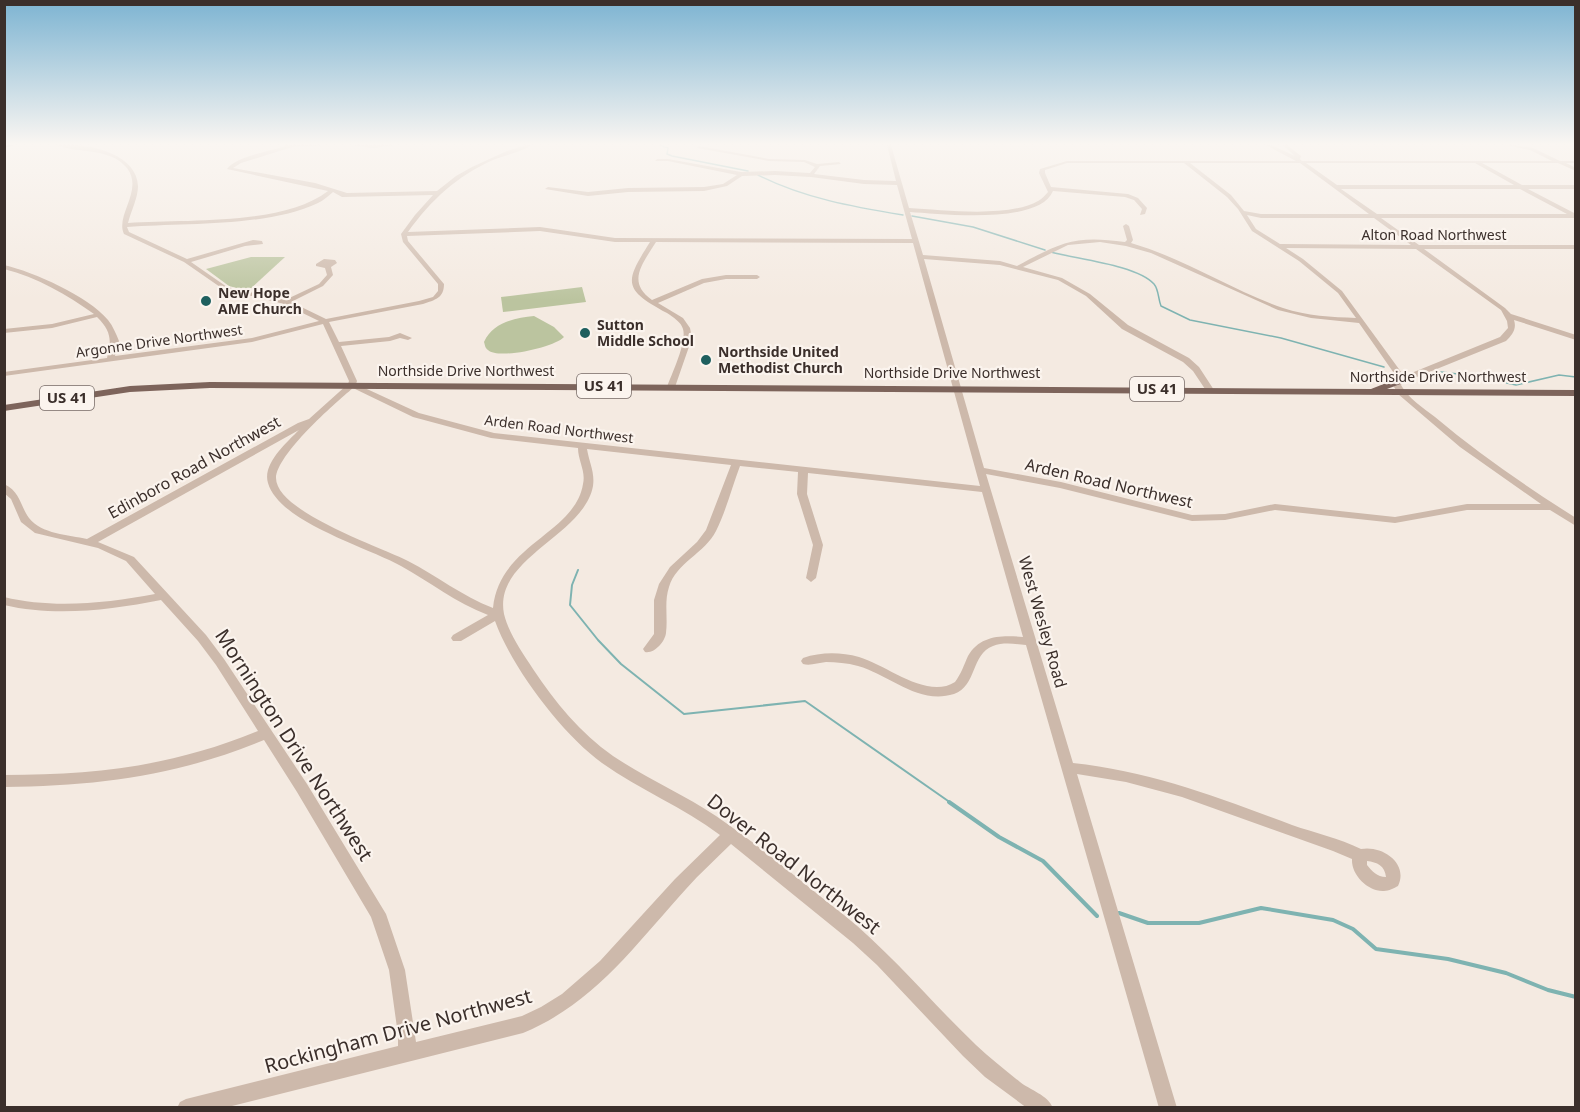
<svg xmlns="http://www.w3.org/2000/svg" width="1580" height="1112" viewBox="0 0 1580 1112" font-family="'Noto Sans',sans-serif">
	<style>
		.green { fill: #bbc49f }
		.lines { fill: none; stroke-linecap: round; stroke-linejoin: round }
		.stream-far2 { stroke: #7eb3b1; stroke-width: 1.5 }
		.stream-far1 { stroke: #7eb3b1; stroke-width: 2 }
		.stream { stroke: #7eb3b1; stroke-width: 4 }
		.minor { fill: #cdb9ab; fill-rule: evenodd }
		.major { fill: #7d645b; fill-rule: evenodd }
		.poi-dot { fill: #1e5f5e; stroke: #fbf4ee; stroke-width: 2 }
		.labels { text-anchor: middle; stroke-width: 4.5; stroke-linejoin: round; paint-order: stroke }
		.far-street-label { font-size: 14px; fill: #3b2f2b; stroke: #fbf4ee }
		.far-poi-label { font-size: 14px; font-weight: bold; fill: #3b2f2b; stroke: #fbf4ee; text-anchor: start }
		.shield { fill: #fbf4ee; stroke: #756a66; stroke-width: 1.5 }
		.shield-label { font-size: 15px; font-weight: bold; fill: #3b2f2b }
		.street-label { font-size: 16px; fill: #3b2f2b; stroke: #fbf4ee }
		.near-street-label { font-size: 20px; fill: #3b2f2b; stroke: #fbf4ee }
	</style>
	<rect width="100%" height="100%" fill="#f4eae1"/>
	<g class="green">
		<polygon points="251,257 285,257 248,291 229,286 206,269"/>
		<polygon points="582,287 586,302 503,312 501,297"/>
		<path d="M534 316 554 327 564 337C555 347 499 360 488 350 485 348 485 345 484 342 493 322 515 318 534 316Z"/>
	</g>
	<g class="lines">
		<g class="stream-far2">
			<polyline points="660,145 668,148 667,154 672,156 748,171"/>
			<path d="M758 175C803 198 854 207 903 215"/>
			<polyline points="912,216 973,227 1045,250"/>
			<path d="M1051 252C1076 259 1137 265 1154 284 1159 290 1158 299 1161 306L1190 320 1281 338 1384 367"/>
			<polyline points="1441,372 1475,376 1516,385 1559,375 1576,377"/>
		</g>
		<polyline class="stream-far1" points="578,570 572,585 570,605 598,640 621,664 684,714 805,701 951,803"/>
		<g class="stream">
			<polyline points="949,802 999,837 1043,861 1097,916"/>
			<polyline points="1119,913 1148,923 1199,923 1261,908 1333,920 1353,929 1376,949 1448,959 1506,973 1548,990 1576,997"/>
		</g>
		<g class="minor">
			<path d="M57 145C83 142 137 152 138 186 138 198 131 211 128 223 185 219 283 226 328 191L227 169C236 157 269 151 283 147L285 145H331L292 147 241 163 233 168 315 183 347 193 437 191 456 176 472 167 507 151 526 145H531C522 152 505 155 493 160 457 176 431 200 408 232L540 227 615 238 912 239 897 185 864 184 811 177 775 175 742 176 727 186 704 191 628 192 588 196 545 189 548 187 588 192 628 188 704 187 723 184 737 175 668 161H655L657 159H668L741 172 775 171 810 173 815 167 804 162 769 161 697 148 699 146 769 159 805 160 817 164 839 162 841 164 820 166 814 174 864 180 896 181 887 145H891L909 208C944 210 1008 218 1038 201 1042 199 1045 195 1048 192L1039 173 1040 169 1067 161H1296L1266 145H1271L1295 156 1283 145H1287L1301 156 1300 159 1302 161H1552L1530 150 1506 145H1514L1533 148 1560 161H1576V163H1566L1576 168V171L1558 163H1482L1522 185H1576V189H1528L1576 214V218H1381L1419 245H1576V249H1424L1505 308 1511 314 1576 335V340L1514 320C1517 329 1512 335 1506 341L1402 383 1401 385C1408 398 1423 408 1435 417 1479 454 1527 487 1576 518V526L1550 510H1467L1395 523 1275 510 1225 520 1192 521 1060 488 986 474 1073 763C1150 771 1220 798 1292 825 1315 833 1339 838 1361 849 1382 845 1409 863 1398 886 1394 888 1389 891 1384 891 1368 892 1351 875 1352 859L1333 851 1182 797 1126 782 1077 774 1177 1108H1159L1026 645C1016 644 1003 642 993 646 971 654 977 686 954 694 918 705 890 675 858 666 847 663 836 662 826 662 818 663 810 666 803 664L801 661 803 658C821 652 840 652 859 657 887 665 927 700 955 682 961 674 964 665 968 656 980 635 1002 635 1023 637L982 492 808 473 807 494 823 545 816 578 811 582 806 578 813 545 797 494 798 472 740 466C732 487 726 511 716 531 705 553 676 563 669 587 664 602 668 617 666 633 665 642 654 654 645 652L643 649 654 634V600L659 584 670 567 697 542 706 530 731 465 587 449C589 462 595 472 593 486 584 536 493 558 504 614 509 634 522 652 533 669 555 702 580 733 613 756 646 778 683 794 716 816 760 846 802 882 844 915 892 954 931 1002 976 1045 990 1058 1005 1070 1020 1082 1030 1090 1048 1095 1053 1108H1027L985 1077 963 1056 877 965 853 943 731 844C716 859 700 873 686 889 635 945 595 1003 523 1033L224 1108H177L180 1102 186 1099 398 1046V1035L389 970 371 917 297 792 264 740C177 776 98 786 4 787V775C96 775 173 766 258 731L216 665 198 641 161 600C110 610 55 617 4 605V597C53 609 107 603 155 594L126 561 98 548 35 533 21 522 11 499 4 493V484C21 492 20 506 29 518 41 534 69 535 87 539L298 423 309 419 348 384 349 381 323 324 252 342 4 376V372L107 358C112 340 111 331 97 317L52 328 4 333V329L52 324 94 314C67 295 37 277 4 269V265C34 272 88 296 108 320 113 326 116 334 119 341L115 356 252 338 319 321 284 304 223 289 184 262 124 234C115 215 144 190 127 168 110 147 78 154 57 145ZM1067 163H1184L1227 197 1238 209 1252 231 1299 261 1338 293 1356 318C1332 317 1307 316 1283 308 1231 290 1186 259 1131 243L1133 240 1129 226 1126 224 1123 226 1127 240 1125 242C1075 235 1061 242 1017 266L1000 261 923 255 910 212C942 214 1039 225 1053 191L1125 197 1134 200 1142 209 1140 215 1145 214 1147 208 1138 198 1128 194 1051 187 1045 173V170ZM1190 163H1300L1369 214H1261L1244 211 1231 195ZM1306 163H1475L1514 185H1337ZM1341 189H1520L1567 214H1377ZM333 192 342 197 433 195 415 215 401 234 403 242 438 284V291L433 297 419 301 326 319 291 302 323 286 333 275 331 267 337 263 335 260 324 259 316 264V266L325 268 327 275 319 284 285 300 227 287 191 262 245 246 263 244 262 241 253 240 187 259 129 232 127 227C183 223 268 227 318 203 323 201 328 196 333 192ZM1247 215 1261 218H1374L1411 245 1280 244 1256 229ZM540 231 615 242H650C624 283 623 289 667 313 673 317 681 322 683 329 687 342 672 373 667 387L671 389 675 387 692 338 690 328 683 318 658 303 704 283 726 279H757L760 277 757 275H726L702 279 652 300C626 282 643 263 656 242L913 243 980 486 494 433 419 413 356 384 357 381 341 346 390 341 400 338 408 340 412 338 400 333 389 337 339 342 329 322 423 304C435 300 444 298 444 284L408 241 407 236ZM1100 242 1126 246 1151 253 1278 310 1311 318 1359 323 1398 379 1393 385 1398 394 1460 447 1541 504H1467L1395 517 1275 504 1225 514 1192 515 1061 482 984 468 924 259 1000 265 1058 280 1086 296 1122 329 1183 362 1193 371 1207 392H1213L1214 390 1199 367 1189 358 1128 325 1090 294 1062 278 1023 267 1068 245ZM1286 248 1416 249 1501 310 1507 321 1508 328 1500 337 1404 376 1342 291 1303 259ZM353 388 413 417 491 438 578 448C578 461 586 471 583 484 575 534 499 544 493 608 462 596 437 576 408 561 381 547 276 512 276 478 277 454 334 404 353 388ZM299 430C287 442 262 464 268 483 279 522 367 547 401 566 430 582 456 603 488 615L453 635 451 638 453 641H461L495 621C512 668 562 734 602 763 640 790 683 807 720 835L675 879 600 961 562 994 541 1007 522 1016 416 1042 405 970 386 914 307 784 224 659 206 635 134 557 98 542ZM1367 861C1377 862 1385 866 1386 877 1377 877 1372 871 1367 865Z"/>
			<polygon points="350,145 397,145 373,148"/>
		</g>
		<g class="major">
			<polygon points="4,145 14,145 4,148"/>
			<polygon points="1399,378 1404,381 1403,383 1387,389 1576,390 1576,396 210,388 130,392 4,411 4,405 130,386 210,382 1371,389"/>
		</g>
	</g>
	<linearGradient id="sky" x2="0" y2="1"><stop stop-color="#7db4d2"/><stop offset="0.48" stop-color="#faf6f2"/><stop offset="1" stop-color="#faf6f2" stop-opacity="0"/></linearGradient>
	<rect width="1580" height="300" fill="url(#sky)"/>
	<g class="poi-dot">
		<circle cx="206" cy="301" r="6"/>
		<circle cx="585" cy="333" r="6"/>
		<circle cx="706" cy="360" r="6"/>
	</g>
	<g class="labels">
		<g class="far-street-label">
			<text x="1434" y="240">Alton Road Northwest</text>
			<text transform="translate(159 341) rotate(-8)" y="5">Argonne Drive Northwest</text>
			<text x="466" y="376">Northside Drive Northwest</text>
			<text x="952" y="378">Northside Drive Northwest</text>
			<text x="1438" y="382">Northside Drive Northwest</text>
			<text transform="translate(559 429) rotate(7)" y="5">Arden Road Northwest</text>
		</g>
		<g class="far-poi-label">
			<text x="218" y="298">New Hope<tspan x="218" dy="16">AME Church</tspan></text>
			<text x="597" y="330">Sutton<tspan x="597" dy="16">Middle School</tspan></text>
			<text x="718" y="357">Northside United<tspan x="718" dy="16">Methodist Church</tspan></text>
		</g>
		<g class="shield">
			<rect x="577" y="374" width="54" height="24" rx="4.5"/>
			<rect x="1130" y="377" width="54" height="24" rx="4.5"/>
			<rect x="40" y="386" width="54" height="24" rx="4.5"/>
		</g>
		<g class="shield-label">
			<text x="604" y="391">US 41</text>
			<text x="1157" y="394">US 41</text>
			<text x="67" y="403">US 41</text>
		</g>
		<g class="street-label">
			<text transform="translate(194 467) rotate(-29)" y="6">Edinboro Road Northwest</text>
			<text transform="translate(1109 483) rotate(13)" y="6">Arden Road Northwest</text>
			<text transform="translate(1043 622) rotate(74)" y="6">West Wesley Road</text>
		</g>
		<g class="near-street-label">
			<text transform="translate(294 745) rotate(57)" y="7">Mornington Drive Northwest</text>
			<text transform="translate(794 864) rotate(38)" y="7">Dover Road Northwest</text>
			<text transform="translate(398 1031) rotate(-15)" y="7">Rockingham Drive Northwest</text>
		</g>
	</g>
	<rect width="1580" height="1112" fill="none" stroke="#3b2f2b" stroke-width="12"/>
</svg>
